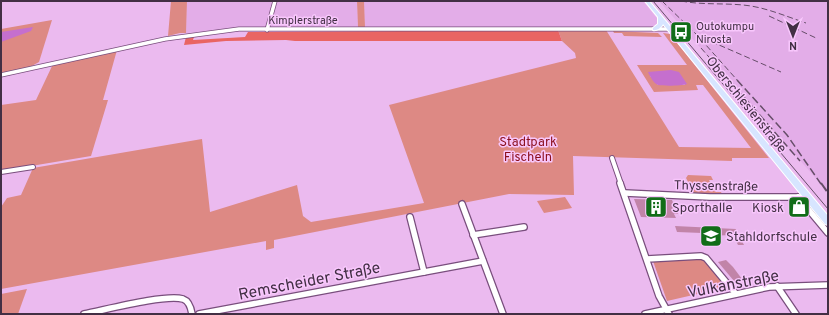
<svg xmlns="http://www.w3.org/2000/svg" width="829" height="315" viewBox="0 0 829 315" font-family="Overpass,sans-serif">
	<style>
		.built { fill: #e3ade8 }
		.green { fill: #dd8984; fill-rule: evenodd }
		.forest { fill: #e96563 }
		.water { fill: #c56fce }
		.building { fill: #c184a8 }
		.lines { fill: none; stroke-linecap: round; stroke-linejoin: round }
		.street-far2-casing { stroke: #794e7d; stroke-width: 5 }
		.street-far1-casing { stroke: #794e7d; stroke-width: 6 }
		.street-casing { stroke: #794e7d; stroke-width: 8 }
		.primary-casing { stroke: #fff; stroke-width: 2 }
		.street-far2 { stroke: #fff; stroke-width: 3.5 }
		.street-far1 { stroke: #fff; stroke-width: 4 }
		.street { stroke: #fff; stroke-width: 5.5 }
		.primary { fill: #d7e5ff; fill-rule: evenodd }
		.tram { stroke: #664d68; stroke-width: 1 }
		.rail-far2 { stroke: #664d68; stroke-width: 1; stroke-dasharray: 6 3; stroke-linecap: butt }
		.rail-far1 { stroke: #664d68; stroke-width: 1.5; stroke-dasharray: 8 3.5; stroke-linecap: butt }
		.rail { stroke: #664d68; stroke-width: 2; stroke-dasharray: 10 5; stroke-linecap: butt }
		.labels { text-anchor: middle; stroke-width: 3; stroke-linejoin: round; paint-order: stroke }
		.far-street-label { font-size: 11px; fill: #422f44; stroke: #f8c7fc }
		.far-poi-label { font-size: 11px; fill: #422f44; stroke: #f8c7fc; text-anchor: start }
		.street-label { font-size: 13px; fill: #422f44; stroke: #f8c7fc }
		.park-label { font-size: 13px; fill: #8a0e1c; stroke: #f8c7fc }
		.poi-label { font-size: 13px; fill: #422f44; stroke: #f8c7fc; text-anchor: start }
		.near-street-label { font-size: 16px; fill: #422f44; stroke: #f8c7fc }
	</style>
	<rect width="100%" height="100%" fill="#ebbaef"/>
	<g class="built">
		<polygon points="187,1 357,1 358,27 232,29 186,33"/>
		<polygon points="364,1 643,1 659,21 657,27 365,27"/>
		<polygon points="659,1 828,1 828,192"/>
	</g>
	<g class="green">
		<polygon points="171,1 187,1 186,33 180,33 168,36"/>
		<polygon points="357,1 364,1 365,27 358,27"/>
		<polygon points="52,20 39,62 30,67 1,74 1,29"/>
		<path d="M558 30H606L679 147 751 148 703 85H696L698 90 654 92 637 65H687L663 33 670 34 769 158H732V161L573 156 574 195 509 194 274 240V248L266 250V241L1 289V207L7 198 21 195 33 168 202 139 210 212 297 185 303 216 311 222 424 203 389 105 576 58 575 53 562 41ZM679 73 685 85H658L650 76Z"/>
		<polygon points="613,31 658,33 662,37 624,36 622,33 614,33"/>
		<polygon points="117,50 103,100 108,100 91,156 1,171 1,105 36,100 53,64"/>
		<polygon points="688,175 711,176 713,180 709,180 716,192 721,192 722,194 694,193 686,178"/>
		<polygon points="565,197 572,208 544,213 537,201"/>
		<polygon points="703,259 728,287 667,301 653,261"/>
		<polygon points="27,289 18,314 1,314 1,294"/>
	</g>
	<polygon class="forest" points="558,30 562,41 295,41 286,40 226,41 184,45 186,37 194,37 193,40 245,37 248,32"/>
	<g class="water">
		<polygon points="33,27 31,31 1,42 1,32"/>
		<path d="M671 70 679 72 687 84C682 86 663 86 658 85 653 83 650 76 648 72Z"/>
	</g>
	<g class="building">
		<polygon points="634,199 672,200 678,214 674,214 676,218 641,217"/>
		<polygon points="675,226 736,229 744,245 738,245 733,235 704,236 702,233 677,232"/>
		<polygon points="726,260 733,267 742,279 734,281 718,262"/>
	</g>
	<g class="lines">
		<g class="street-far2-casing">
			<g id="street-far2">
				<polyline points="267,30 275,1"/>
				<polyline points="1,75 165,39 239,29 670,29"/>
			</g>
		</g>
		<g class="street-far1-casing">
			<g id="street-far1">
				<polyline points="612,158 621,184"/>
				<polyline points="1,172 33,167"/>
			</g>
		</g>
		<g class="street-casing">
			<g id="street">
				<polyline points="620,183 659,296 669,314"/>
				<polyline points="625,193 710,197 807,197"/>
				<polyline points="798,197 828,233"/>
				<polyline points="462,204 503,314"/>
				<polyline points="410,217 424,272"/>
				<polyline points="473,235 524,227"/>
				<polyline points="647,259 701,256 706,258 736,294"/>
				<polyline points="777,286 796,314"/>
				<path d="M84 314C105 310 165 294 183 299 189 301 191 308 192 314"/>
				<polyline points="199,314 483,261"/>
				<polyline points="645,314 769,287 828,285"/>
			</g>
		</g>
		<g class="primary-casing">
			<path id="primary" d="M645 1H649L828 216V225L825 224 663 24C662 27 657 31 653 30V28L658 24V17Z"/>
		</g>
		<use href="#street-far2" class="street-far2"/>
		<use href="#street-far1" class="street-far1"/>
		<use href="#street" class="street"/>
		<use href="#primary" class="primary"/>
		<polyline class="tram" points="653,1 828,209"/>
		<g class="rail-far2">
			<polyline points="662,1 697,35 738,81"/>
			<path d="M681 1C702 5 722 3 743 5 765 7 785 16 806 23"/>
			<polyline points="769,16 816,38"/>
			<polyline points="703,38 781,72"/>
			<polyline points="701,48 730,81"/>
		</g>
		<g class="rail-far1">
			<polyline points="729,80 800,161"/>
			<polyline points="737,80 787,135 821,184"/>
		</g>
		<polyline class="rail" points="821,183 828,193"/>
	</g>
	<defs>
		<g id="bus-square" transform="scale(1.15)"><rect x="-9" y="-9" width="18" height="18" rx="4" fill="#116d18" stroke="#f8c7fc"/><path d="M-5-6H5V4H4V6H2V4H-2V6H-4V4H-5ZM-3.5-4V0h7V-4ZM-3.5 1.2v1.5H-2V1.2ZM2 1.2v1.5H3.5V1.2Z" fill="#fff"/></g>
		<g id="building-square" transform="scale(1.15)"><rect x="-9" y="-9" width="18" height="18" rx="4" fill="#116d18" stroke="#f8c7fc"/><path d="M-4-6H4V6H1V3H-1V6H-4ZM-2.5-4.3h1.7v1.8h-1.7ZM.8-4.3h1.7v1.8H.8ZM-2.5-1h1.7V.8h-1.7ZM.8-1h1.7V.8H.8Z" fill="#fff"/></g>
		<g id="shop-square" transform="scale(1.15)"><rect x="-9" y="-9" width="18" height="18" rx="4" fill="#116d18" stroke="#f8c7fc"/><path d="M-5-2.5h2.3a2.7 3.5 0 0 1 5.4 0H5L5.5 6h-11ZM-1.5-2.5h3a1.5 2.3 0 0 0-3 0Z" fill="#fff"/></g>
		<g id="school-square" transform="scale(1.15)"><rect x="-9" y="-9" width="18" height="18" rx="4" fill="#116d18" stroke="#f8c7fc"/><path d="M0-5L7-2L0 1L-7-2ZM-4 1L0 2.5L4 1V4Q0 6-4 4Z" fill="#fff"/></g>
	</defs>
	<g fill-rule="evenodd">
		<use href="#bus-square" x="681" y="32"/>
		<use href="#building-square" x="656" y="207"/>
		<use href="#shop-square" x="799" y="207"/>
		<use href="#school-square" x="711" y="236"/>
	</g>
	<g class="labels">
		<g class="far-street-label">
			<text x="303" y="24">Kimplerstraße</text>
		</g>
		<g class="far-poi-label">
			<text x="696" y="30">Outokumpu<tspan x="696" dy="13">Nirosta</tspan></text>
		</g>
		<g class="street-label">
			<text transform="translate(747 104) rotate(51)" y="5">Oberschlesienstraße</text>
			<text transform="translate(716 185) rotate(1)" y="5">Thyssenstraße</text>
		</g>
		<g class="park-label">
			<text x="528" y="146">Stadtpark<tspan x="528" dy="15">Fischeln</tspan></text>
		</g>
		<g class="poi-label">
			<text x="672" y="212">Sporthalle</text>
			<text x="784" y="212" text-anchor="end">Kiosk</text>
			<text x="726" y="241">Stahldorfschule</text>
		</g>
		<g class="near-street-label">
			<text transform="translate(309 280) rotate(-11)" y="6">Remscheider Straße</text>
			<text transform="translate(733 283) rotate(-11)" y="6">Vulkanstraße</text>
		</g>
	</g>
	<rect width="829" height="315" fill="none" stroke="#422f44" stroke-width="4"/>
	<g transform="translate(793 36) rotate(180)" stroke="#f8c7fc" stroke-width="3" paint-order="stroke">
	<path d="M0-3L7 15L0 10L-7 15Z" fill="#422f44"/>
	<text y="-6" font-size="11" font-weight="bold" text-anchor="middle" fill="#422f44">N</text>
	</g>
</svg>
